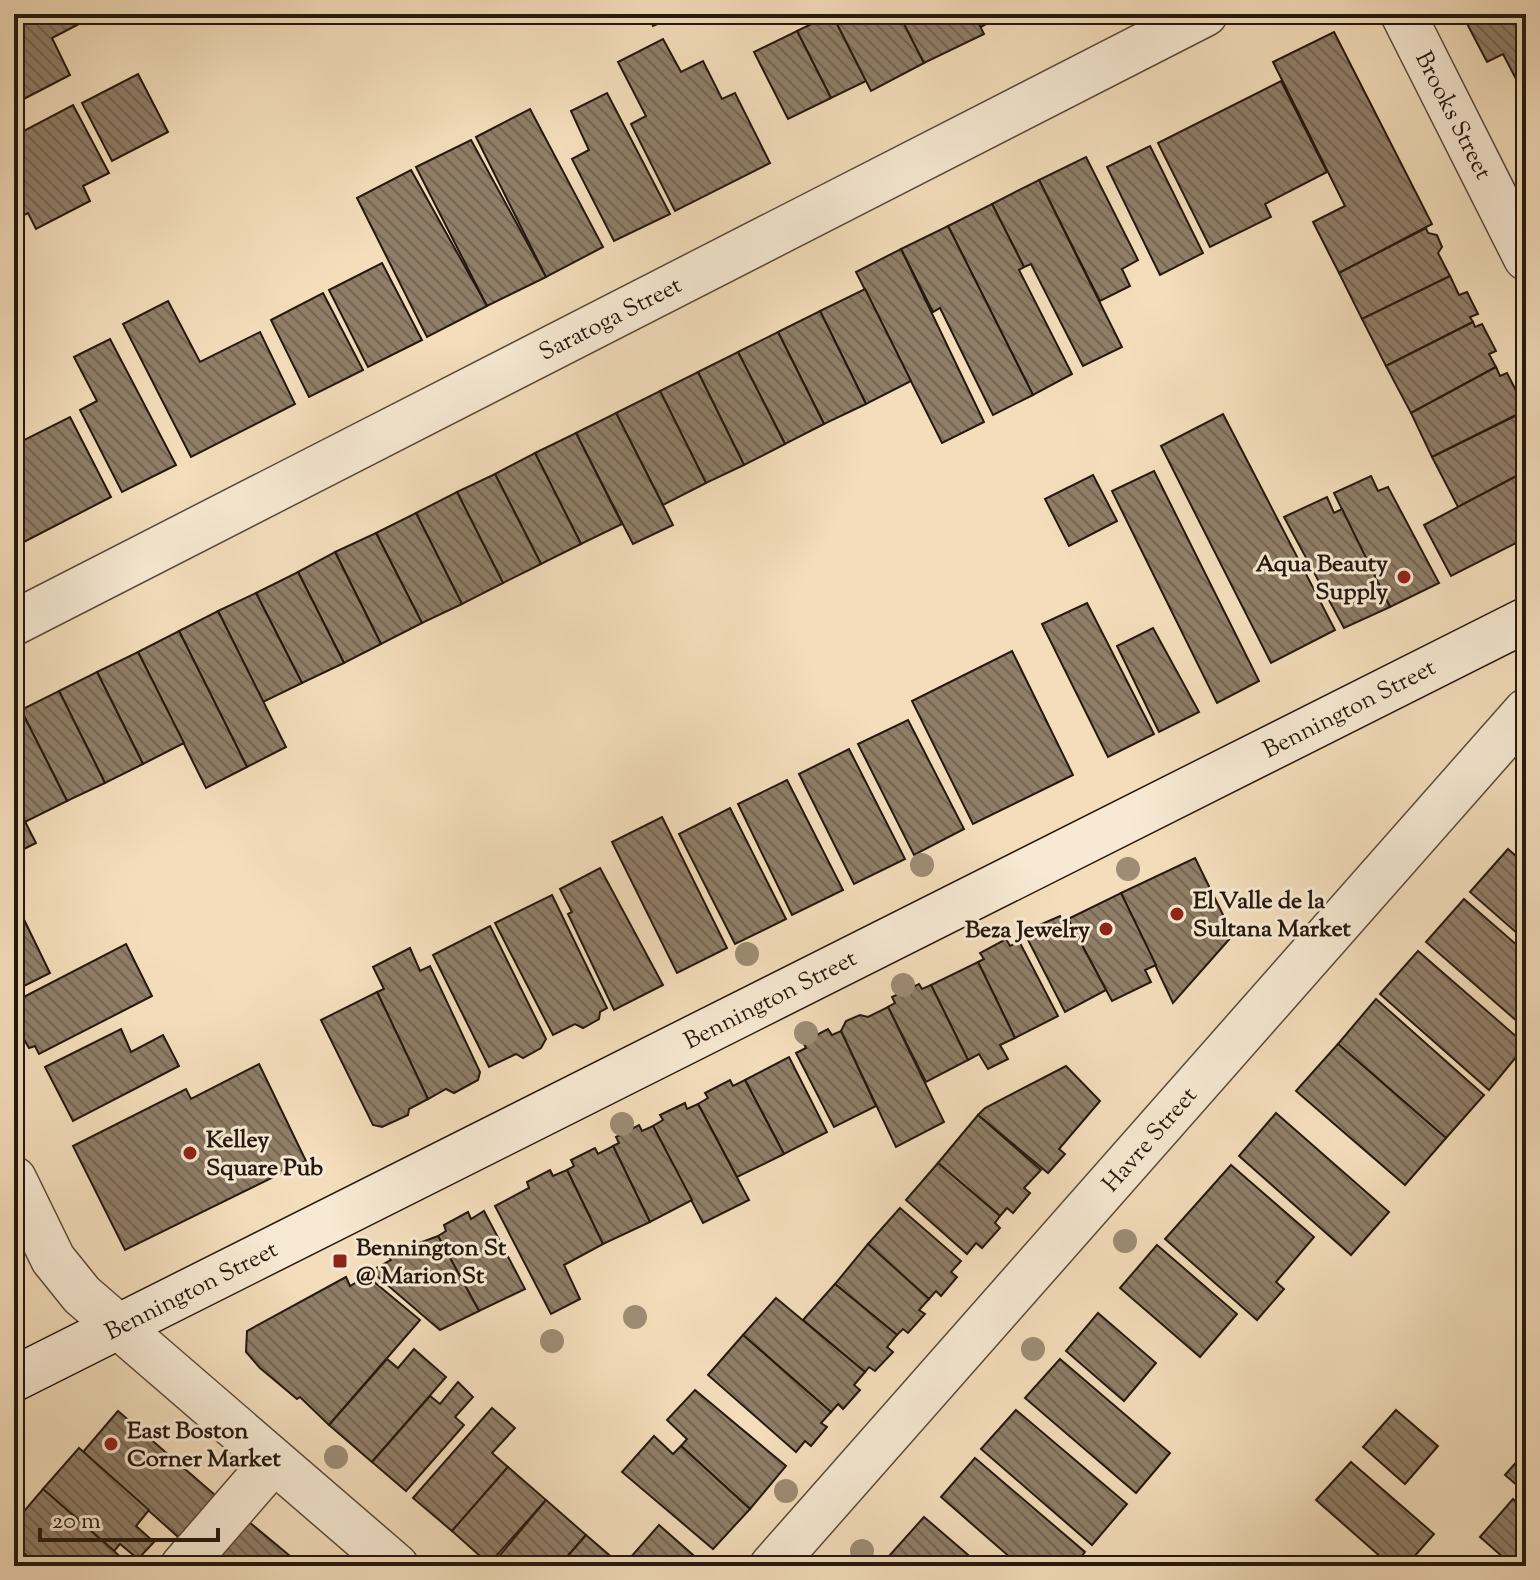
<svg xmlns="http://www.w3.org/2000/svg" width="1540" height="1580" viewBox="0 0 1540 1580" font-family="'Sorts Mill Goudy',serif">
	<style>
		.building { fill: url(#building-back-hatch); stroke: #25180e; stroke-width: 2 }
		.lines { fill: none; stroke-linecap: round; stroke-linejoin: round }
		.street-casing { stroke: #584939; stroke-width: 47 }
		.secondary-casing { stroke: #25180e; stroke-width: 47 }
		.street { stroke: #f7e9d3; stroke-width: 44 }
		.secondary { stroke: #f7e9d3; stroke-width: 44 }
		.tree { fill: #9e8c74 }
		.poi-dot { fill: #8f2418; stroke: #f7e9d3; stroke-width: 3 }
		.labels { text-anchor: middle; stroke-width: 6; stroke-linejoin: round; paint-order: stroke }
		.street-label { font-size: 24px; fill: #25180e; stroke: #f7e9d3 }
		.poi-label { font-size: 24px; font-weight: bold; fill: #25180e; stroke: #f7e9d3; text-anchor: start }
	</style>
	<defs>
		<pattern id="building-back-hatch" width="6" height="6" patternUnits="userSpaceOnUse" patternTransform="scale(2)"><rect width="6" height="6" fill="#907e68"/><path d="M-1 5l2 2M0 0l6 6M5-1l2 2" fill="none" stroke="#756654"/></pattern>
	</defs>
	<rect width="100%" height="100%" fill="#f3ddbb"/>
	<filter id="stains"><feTurbulence type="fractalNoise" baseFrequency=".0025" numOctaves="4"/><feColorMatrix values="0 0 0 0 .2 0 0 0 0 .09 0 0 0 0 .02 0 0 0 .5 -.17"/></filter>
	<radialGradient id="worn" r=".72"><stop offset=".6" stop-color="#630" stop-opacity="0"/><stop offset="1" stop-color="#630" stop-opacity=".3"/></radialGradient>
	<g class="building">
		<polygon points="14,14 98,14 52,38 70,75 14,104"/>
		<polygon points="648,14 680,14 653,26"/>
		<polygon points="832,14 866,81 831,98 797,31"/>
		<polygon points="832,14 899,14 924,63 871,91"/>
		<polygon points="899,14 974,14 984,34 924,63"/>
		<polygon points="974,14 1005,14 981,27"/>
		<polygon points="1462,14 1526,14 1526,98 1503,54 1487,62"/>
		<polygon points="797,31 831,98 788,119 754,52"/>
		<polygon points="1334,32 1432,224 1339,273 1313,222 1345,206 1273,62"/>
		<polygon points="663,39 681,72 703,61 722,99 735,93 770,163 675,211 631,124 646,116 618,62"/>
		<polygon points="138,74 168,132 112,161 82,103"/>
		<polygon points="1281,81 1327,172 1265,204 1271,217 1210,247 1158,143"/>
		<polygon points="607,93 670,214 614,241 572,159 589,150 571,111"/>
		<polygon points="73,105 109,173 83,186 90,201 36,229 28,213 14,220 14,136"/>
		<polygon points="530,109 603,247 546,277 476,137"/>
		<polygon points="471,140 546,277 487,306 416,167"/>
		<polygon points="1150,146 1203,253 1160,275 1107,167"/>
		<polygon points="1086,157 1138,260 1122,269 1130,286 1100,301 1039,180"/>
		<polygon points="411,170 487,306 427,337 357,198"/>
		<polygon points="1039,180 1122,347 1083,366 1031,264 1024,267 992,204"/>
		<polygon points="992,204 1024,267 1019,270 1072,374 1033,395 948,226"/>
		<polygon points="948,226 1033,395 993,415 940,308 933,312 901,249"/>
		<polygon points="1426,228 1428,233 1437,235 1442,247 1438,253 1450,276 1362,319 1339,273"/>
		<polygon points="901,249 984,422 942,443 856,272"/>
		<polygon points="382,263 422,340 368,367 329,290"/>
		<polygon points="1450,276 1459,295 1467,292 1478,314 1470,317 1473,322 1386,366 1362,319"/>
		<polygon points="865,289 911,381 866,404 820,311"/>
		<polygon points="323,293 363,370 309,397 271,320"/>
		<polygon points="168,301 200,362 260,332 295,404 191,457 123,324"/>
		<polygon points="820,311 866,404 824,424 778,332"/>
		<polygon points="1473,322 1475,327 1482,324 1496,351 1489,354 1496,367 1411,413 1386,366"/>
		<polygon points="778,332 824,424 785,444 738,352"/>
		<polygon points="110,339 176,465 122,492 80,410 97,401 74,357"/>
		<polygon points="738,352 785,444 744,465 698,372"/>
		<polygon points="1496,367 1500,376 1507,373 1526,410 1432,457 1411,413"/>
		<polygon points="698,372 744,465 706,483 660,391"/>
		<polygon points="660,391 706,483 663,505 616,413"/>
		<polygon points="616,413 673,525 633,544 576,433"/>
		<polygon points="1223,414 1335,630 1271,663 1161,446"/>
		<polygon points="1519,414 1522,419 1526,417 1526,471 1458,507 1432,457"/>
		<polygon points="70,417 111,497 14,547 14,445"/>
		<polygon points="576,433 622,524 581,544 535,453"/>
		<polygon points="535,453 581,544 541,564 495,474"/>
		<polygon points="1154,471 1259,681 1217,703 1112,491"/>
		<polygon points="1526,471 1526,538 1451,576 1424,525"/>
		<polygon points="495,474 541,564 503,583 457,492"/>
		<polygon points="1093,475 1117,521 1069,546 1045,499"/>
		<polygon points="1371,476 1378,491 1388,487 1439,583 1390,607 1334,493"/>
		<polygon points="457,492 503,583 462,604 416,513"/>
		<polygon points="1327,497 1334,513 1342,509 1390,607 1344,628 1284,517"/>
		<polygon points="416,513 462,604 422,623 376,533"/>
		<polygon points="376,533 422,623 381,644 335,552"/>
		<polygon points="335,552 381,644 344,663 298,572"/>
		<polygon points="298,572 344,663 302,683 256,593"/>
		<polygon points="256,593 302,683 263,702 218,611"/>
		<polygon points="1087,603 1154,734 1108,757 1042,624"/>
		<polygon points="218,611 286,747 247,767 179,631"/>
		<polygon points="1153,628 1199,712 1159,732 1117,646"/>
		<polygon points="179,631 247,767 206,788 138,652"/>
		<polygon points="1012,651 1073,775 973,824 912,701"/>
		<polygon points="138,652 184,743 143,764 97,672"/>
		<polygon points="97,672 143,764 105,783 59,691"/>
		<polygon points="59,691 105,783 67,801 21,710"/>
		<polygon points="21,710 67,801 25,822 14,800 14,713"/>
		<polygon points="908,720 964,829 914,855 858,744"/>
		<polygon points="849,749 905,859 854,884 799,774"/>
		<polygon points="787,780 843,890 792,915 738,804"/>
		<polygon points="14,800 36,843 14,854"/>
		<polygon points="730,808 786,919 735,944 679,834"/>
		<polygon points="662,817 727,948 677,973 612,842"/>
		<polygon points="1508,849 1526,865 1526,941 1470,892"/>
		<polygon points="1195,858 1233,935 1173,1003 1121,893"/>
		<polygon points="600,868 663,985 614,1010 568,914 572,912 560,889"/>
		<polygon points="1121,893 1156,965 1145,970 1151,982 1112,1001 1068,919"/>
		<polygon points="552,895 607,1008 600,1012 599,1019 583,1028 575,1024 553,1035 495,923"/>
		<polygon points="14,899 50,973 14,991"/>
		<polygon points="1464,899 1526,953 1526,1029 1426,942"/>
		<polygon points="1060,916 1062,921 1068,919 1106,990 1065,1012 1027,938 1039,931 1037,926"/>
		<polygon points="490,926 546,1039 541,1048 523,1058 516,1054 489,1067 433,955"/>
		<polygon points="1006,939 1010,946 1019,941 1058,1016 1015,1038 978,962 984,959 980,953"/>
		<polygon points="126,944 152,996 39,1054 35,1046 29,1048 17,1027 23,1024 14,1002"/>
		<polygon points="410,948 420,971 430,966 480,1072 478,1080 454,1093 446,1089 428,1099 377,992 384,989 373,967"/>
		<polygon points="1418,951 1526,1045 1489,1090 1380,994"/>
		<polygon points="978,962 1015,1038 1000,1045 1008,1059 988,1069 979,1054 968,1060 931,985"/>
		<polygon points="919,984 922,989 931,985 968,1060 926,1082 888,1007 895,1003 892,997"/>
		<polygon points="377,992 428,1099 409,1109 408,1115 382,1127 373,1125 321,1020"/>
		<polygon points="1376,999 1484,1095 1446,1138 1338,1044"/>
		<polygon points="888,1007 944,1122 896,1147 841,1031 846,1021 860,1015 868,1017"/>
		<polygon points="121,1029 131,1052 163,1035 179,1066 73,1121 45,1067"/>
		<polygon points="828,1029 832,1035 841,1031 876,1106 834,1127 796,1053 806,1048 803,1042"/>
		<polygon points="1338,1044 1446,1138 1405,1185 1296,1091"/>
		<polygon points="789,1057 827,1132 784,1154 745,1080"/>
		<polygon points="259,1064 306,1161 125,1250 73,1146 186,1089 191,1099"/>
		<polygon points="1066,1066 1100,1101 1059,1149 1065,1154 1048,1173 978,1115 985,1108"/>
		<polygon points="730,1080 733,1086 745,1080 784,1154 737,1177 698,1104 708,1098 705,1093"/>
		<polygon points="685,1103 687,1109 698,1104 749,1200 703,1223 653,1126 663,1120 660,1115"/>
		<polygon points="1276,1113 1389,1212 1351,1255 1239,1156"/>
		<polygon points="978,1115 1041,1170 1024,1188 1030,1193 1013,1213 1007,1208 1000,1216 938,1163"/>
		<polygon points="639,1125 642,1131 653,1126 692,1200 650,1222 613,1146 619,1143 616,1137"/>
		<polygon points="613,1146 650,1222 603,1244 567,1170 574,1166 571,1160 595,1148 598,1154"/>
		<polygon points="938,1163 1000,1216 995,1223 1000,1228 982,1248 976,1243 967,1254 906,1200"/>
		<polygon points="1231,1165 1314,1237 1276,1282 1284,1289 1257,1320 1165,1239"/>
		<polygon points="550,1170 553,1176 567,1170 603,1244 564,1265 580,1299 551,1314 495,1206 529,1188 527,1182"/>
		<polygon points="900,1208 961,1261 951,1272 957,1277 941,1296 936,1291 929,1299 868,1244"/>
		<polygon points="484,1211 525,1289 479,1311 438,1236 446,1231 444,1225 468,1212 471,1219"/>
		<polygon points="438,1236 479,1311 440,1330 371,1271 391,1260 387,1255"/>
		<polygon points="868,1244 929,1299 919,1310 925,1314 908,1333 903,1329 897,1335 835,1284"/>
		<polygon points="1157,1245 1237,1314 1200,1357 1120,1288"/>
		<polygon points="367,1276 420,1320 329,1425 300,1397 297,1399 260,1368 246,1352 247,1331 346,1277 350,1286"/>
		<polygon points="835,1284 897,1335 887,1347 893,1352 875,1371 869,1367 865,1372 803,1320"/>
		<polygon points="776,1298 865,1372 854,1385 860,1390 843,1409 838,1404 831,1412 743,1335"/>
		<polygon points="1098,1313 1156,1363 1124,1401 1066,1351"/>
		<polygon points="743,1335 831,1412 821,1423 827,1427 811,1446 805,1441 796,1452 708,1375"/>
		<polygon points="414,1349 446,1377 372,1462 329,1425 387,1359 398,1368"/>
		<polygon points="1060,1359 1170,1453 1136,1493 1025,1398"/>
		<polygon points="458,1382 473,1397 455,1417 464,1425 406,1491 372,1462 430,1396 440,1404"/>
		<polygon points="695,1390 786,1466 750,1509 681,1446 687,1439 667,1420"/>
		<polygon points="492,1408 515,1428 492,1453 508,1467 452,1531 413,1498"/>
		<polygon points="1016,1410 1127,1504 1092,1545 981,1449"/>
		<polygon points="1396,1410 1438,1446 1405,1484 1363,1447"/>
		<polygon points="118,1411 222,1501 186,1544 83,1452"/>
		<polygon points="654,1436 673,1454 681,1446 750,1509 713,1549 622,1472"/>
		<polygon points="79,1448 149,1510 136,1526 154,1542 138,1559 120,1544 114,1551 43,1489"/>
		<polygon points="1526,1451 1526,1493 1505,1475"/>
		<polygon points="975,1458 1085,1552 1074,1566 1020,1566 941,1497"/>
		<polygon points="1351,1462 1434,1534 1406,1566 1391,1566 1316,1500"/>
		<polygon points="508,1467 546,1500 489,1564 452,1531"/>
		<polygon points="43,1489 114,1551 130,1566 39,1566 14,1545 14,1523"/>
		<polygon points="1513,1499 1526,1510 1526,1566 1513,1566 1480,1537"/>
		<polygon points="546,1500 586,1535 559,1566 491,1566"/>
		<polygon points="243,1517 302,1566 219,1566 209,1557"/>
		<polygon points="924,1517 981,1566 903,1566 890,1555"/>
		<polygon points="659,1525 701,1562 698,1566 623,1566"/>
		<polygon points="586,1535 622,1566 559,1566"/>
		<polygon points="14,1545 39,1566 14,1566"/>
	</g>
	<g class="lines">
		<g class="street-casing">
			<g id="street">
				<polyline points="1403,14 1526,258"/>
				<polyline points="14,623 1205,14"/>
				<polyline points="14,1179 53,1259 82,1295 396,1566"/>
				<polyline points="183,1566 273,1462"/>
				<polyline points="772,1566 1526,711"/>
			</g>
		</g>
		<g class="secondary-casing">
			<polyline id="secondary" points="14,1379 1526,620"/>
		</g>
		<use href="#street" class="street"/>
		<use href="#secondary" class="secondary"/>
	</g>
	<g class="tree">
		<circle cx="922" cy="865" r="12"/>
		<circle cx="1128" cy="869" r="12"/>
		<circle cx="747" cy="954" r="12"/>
		<circle cx="903" cy="985" r="12"/>
		<circle cx="806" cy="1033" r="12"/>
		<circle cx="622" cy="1124" r="12"/>
		<circle cx="1125" cy="1241" r="12"/>
		<circle cx="635" cy="1317" r="12"/>
		<circle cx="552" cy="1341" r="12"/>
		<circle cx="1033" cy="1349" r="12"/>
		<circle cx="336" cy="1457" r="12"/>
		<circle cx="786" cy="1491" r="12"/>
		<circle cx="862" cy="1551" r="12"/>
	</g>
	<g class="poi-dot">
		<circle cx="1404" cy="577" r="8"/>
		<circle cx="1177" cy="914" r="8"/>
		<circle cx="1106" cy="929" r="8"/>
		<circle cx="190" cy="1153" r="8"/>
		<rect x="332" y="1253" width="16" height="16" rx="4"/>
		<circle cx="111" cy="1444" r="8"/>
	</g>
	<g class="labels">
		<g class="street-label">
			<text transform="translate(1454 115) rotate(63)" y="8">Brooks Street</text>
			<text transform="translate(610 318) rotate(-27)" y="8">Saratoga Street</text>
			<text transform="translate(1349 708) rotate(-27)" y="8">Bennington Street</text>
			<text transform="translate(770 999) rotate(-27)" y="8">Bennington Street</text>
			<text transform="translate(1149 1139) rotate(-49)" y="8">Havre Street</text>
			<text transform="translate(191 1290) rotate(-27)" y="8">Bennington Street</text>
		</g>
		<g class="poi-label">
			<text x="1388" y="571" text-anchor="end">Aqua Beauty<tspan x="1388" dy="28">Supply</tspan></text>
			<text x="1193" y="908">El Valle de la<tspan x="1193" dy="28">Sultana Market</tspan></text>
			<text x="1090" y="937" text-anchor="end">Beza Jewelry</text>
			<text x="206" y="1147">Kelley<tspan x="206" dy="28">Square Pub</tspan></text>
			<text x="356" y="1255">Bennington St<tspan x="356" dy="28">@ Marion St</tspan></text>
			<text x="127" y="1438">East Boston<tspan x="127" dy="28">Corner Market</tspan></text>
		</g>
	</g>
	<rect width="1540" height="1580" fill="none" stroke="#f3ddbb" stroke-width="48"/>
	<rect x="16" y="16" width="1508" height="1548" fill="none" stroke="#25180e" stroke-width="4"/>
	<rect x="24" y="24" width="1492" height="1532" fill="none" stroke="#25180e" stroke-width="2"/>
	<path d="M40 1528v12h178v-12" fill="none" stroke="#25180e" stroke-width="4"/>
	<text x="52" y="1528" font-size="24" fill="#25180e" stroke="#f7e9d3" stroke-width="6" paint-order="stroke">20 m</text>
	<rect width="100%" height="100%" filter="url(#stains)"/>
	<rect width="100%" height="100%" fill="url(#worn)"/>
</svg>
